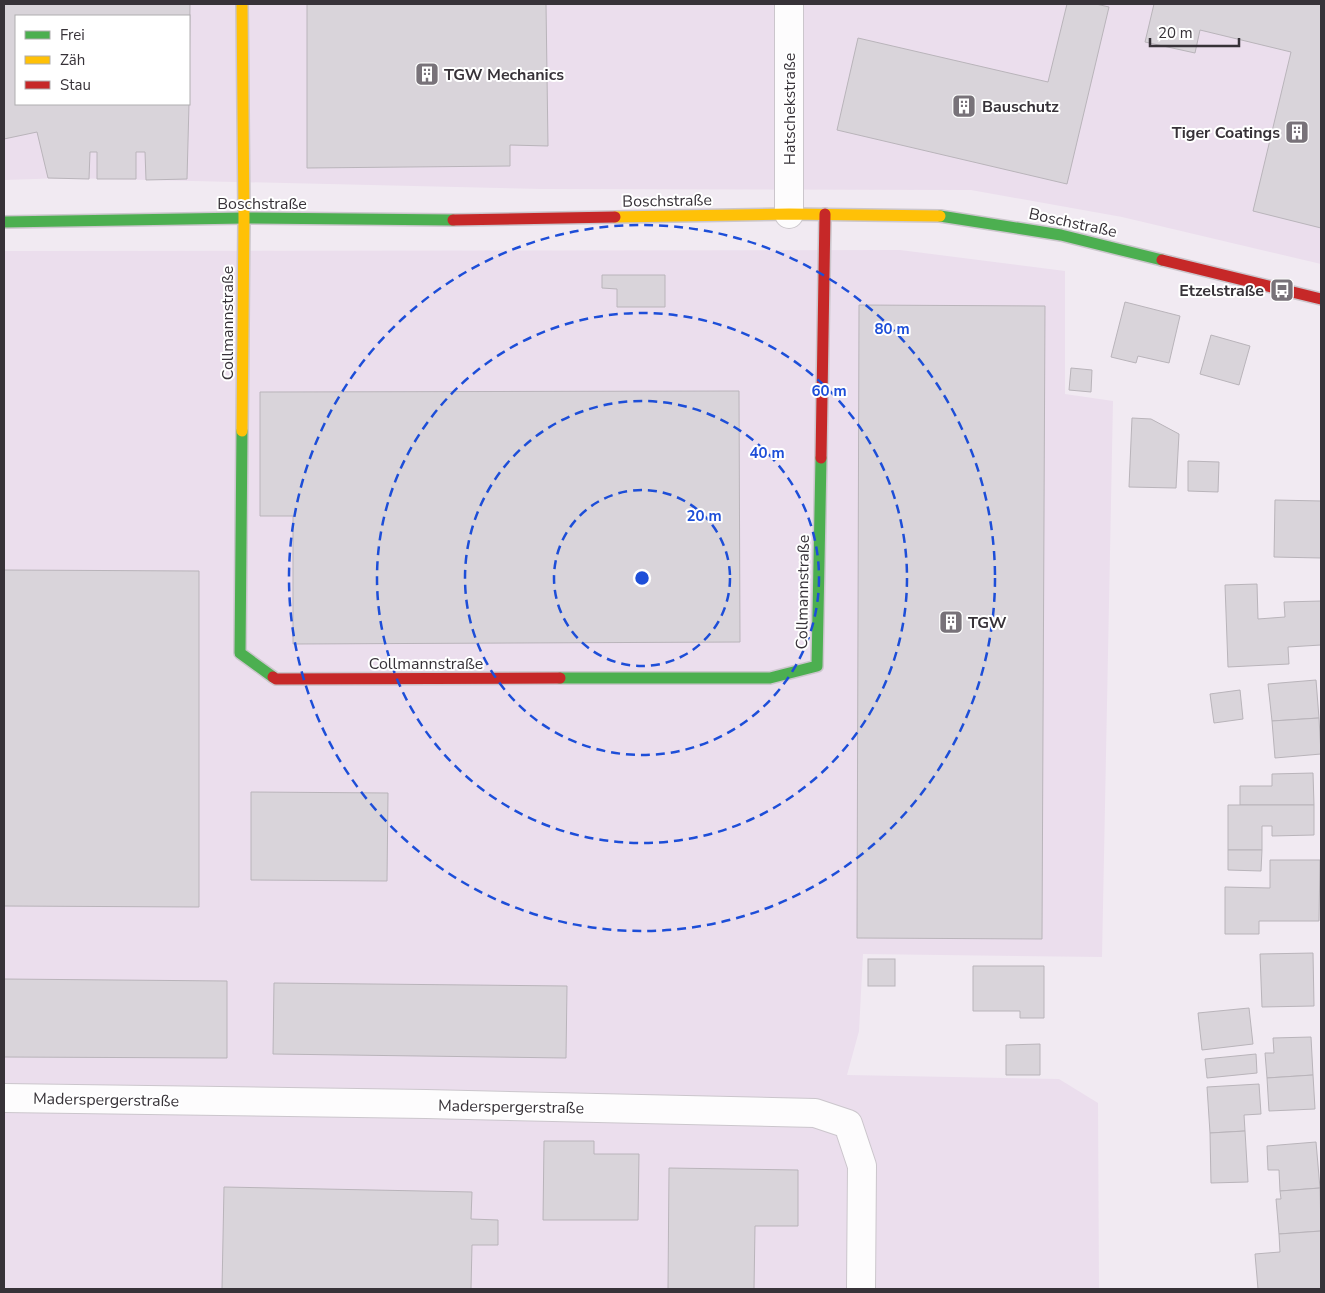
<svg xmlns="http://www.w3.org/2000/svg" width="1325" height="1293" viewBox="0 0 1325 1293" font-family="'Nunito Sans',sans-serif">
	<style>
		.built { fill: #ebdeed; fill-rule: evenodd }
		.building { fill: #d9d4da; stroke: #b9b4ba }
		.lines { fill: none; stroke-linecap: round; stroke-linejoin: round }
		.street-casing { stroke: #cbc6cc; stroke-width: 30 }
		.fast-casing { stroke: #cbc6cc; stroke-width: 14 }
		.slow-casing { stroke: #cbc6cc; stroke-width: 14 }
		.jam-casing { stroke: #cbc6cc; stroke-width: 14 }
		.street { stroke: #fdfcfd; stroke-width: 28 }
		.fast { stroke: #4caf50; stroke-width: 11 }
		.slow { stroke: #ffc107; stroke-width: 11 }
		.jam { stroke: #c62828; stroke-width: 11 }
		.ring { fill: none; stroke: #1d4ed8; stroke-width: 2.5; stroke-dasharray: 9 6 }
		.labels { text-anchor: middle; stroke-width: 4; stroke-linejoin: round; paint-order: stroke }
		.poi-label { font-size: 16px; font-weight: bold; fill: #373238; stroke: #fff; text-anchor: start }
		.street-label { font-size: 16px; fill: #373238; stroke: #fff }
		.centre { fill: #1d4ed8; stroke: #fff; stroke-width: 2.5 }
		.ring-label { font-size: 15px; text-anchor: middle; font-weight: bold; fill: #1d4ed8; stroke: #fff; stroke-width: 4; stroke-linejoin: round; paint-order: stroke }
	</style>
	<rect width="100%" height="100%" fill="#f1eaf2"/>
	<g class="built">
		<path d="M4 4H1321V264L1122 217 971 190 543 189 66 178 4 180ZM16 16H189V104H16Z"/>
		<polygon points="900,250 1065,271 1065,394 1113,401 1102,957 863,954 859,1031 847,1075 1059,1079 1098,1103 1099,1289 4,1289 4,251"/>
	</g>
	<g class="building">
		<polygon points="4,4 190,4 189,94 189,16 16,16 16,104 189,104 187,179 146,180 145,152 136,152 136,179 97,179 97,152 90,152 89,179 48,178 37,132 4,139"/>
		<polygon points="307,4 546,4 548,146 510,145 510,166 307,168"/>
		<polygon points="1067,4 1096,4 1109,7 1067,184 837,130 858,38 1048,82"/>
		<polygon points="1154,4 1321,4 1321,228 1253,211 1291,52 1200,30 1195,53 1145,42"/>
		<polygon points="602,275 665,275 665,307 617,307 617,289 602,288"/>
		<polygon points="1125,302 1180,316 1169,363 1138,356 1136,363 1111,357"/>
		<polygon points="859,305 1045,306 1042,939 857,938"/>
		<polygon points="1211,335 1250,346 1239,385 1200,374"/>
		<polygon points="1071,368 1092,370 1091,392 1069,390"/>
		<polygon points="739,391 740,642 293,644 293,516 260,516 260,392"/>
		<polygon points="1132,418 1151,419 1179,434 1176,488 1129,487"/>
		<polygon points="1188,461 1219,462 1218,492 1188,491"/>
		<polygon points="1275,500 1321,501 1321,558 1274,557"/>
		<polygon points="4,570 199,571 199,907 4,906"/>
		<polygon points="1257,584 1258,619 1285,617 1284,602 1321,601 1321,645 1288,647 1289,664 1228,667 1225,585"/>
		<polygon points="1316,680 1319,718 1272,721 1268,684"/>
		<polygon points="1240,690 1243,719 1214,723 1210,694"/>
		<polygon points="1319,718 1321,754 1275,758 1272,721"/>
		<polygon points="1313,773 1314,805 1240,805 1240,786 1272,786 1272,774"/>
		<polygon points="251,792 388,793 387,881 251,880"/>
		<polygon points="1228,805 1314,805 1314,835 1272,836 1272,826 1262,826 1262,850 1228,850"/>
		<polygon points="1228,850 1262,850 1261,871 1228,870"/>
		<polygon points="1270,860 1320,860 1319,921 1259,921 1259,934 1225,934 1225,887 1270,888"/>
		<polygon points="1313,953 1314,1006 1262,1007 1260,954"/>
		<rect x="868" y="959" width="27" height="27"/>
		<polygon points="973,966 1044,966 1044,1018 1020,1018 1020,1011 973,1011"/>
		<polygon points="4,979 227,981 227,1058 4,1057"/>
		<polygon points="274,983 567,986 566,1058 273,1054"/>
		<polygon points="1249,1008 1253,1044 1202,1050 1198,1013"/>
		<polygon points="1311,1037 1313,1075 1267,1078 1265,1053 1274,1053 1273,1038"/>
		<polygon points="1040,1044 1040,1075 1006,1075 1006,1045"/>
		<polygon points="1256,1054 1257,1073 1207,1078 1205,1059"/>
		<polygon points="1313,1075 1315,1109 1269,1111 1267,1078"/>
		<polygon points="1259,1084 1261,1114 1244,1115 1245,1131 1210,1133 1207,1087"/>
		<polygon points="1245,1131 1248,1182 1211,1183 1210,1133"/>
		<polygon points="544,1141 594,1141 594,1154 639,1154 638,1220 543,1220"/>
		<polygon points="1316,1142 1320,1188 1280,1191 1279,1170 1268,1170 1267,1146"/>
		<polygon points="669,1168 798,1170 798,1226 755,1226 754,1289 668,1289"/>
		<polygon points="224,1187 472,1192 471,1219 498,1220 498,1245 472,1245 471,1289 222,1289"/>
		<polygon points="1320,1188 1321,1231 1279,1234 1276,1199 1281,1199 1280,1191"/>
		<polygon points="1321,1231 1321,1289 1258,1289 1255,1254 1280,1252 1279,1234"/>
	</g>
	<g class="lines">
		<g class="street-casing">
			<g id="street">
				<polyline points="789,214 789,4"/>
				<polyline points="4,1098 426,1104 815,1113 848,1124 862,1166 861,1289"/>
			</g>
		</g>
		<g class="fast-casing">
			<g id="fast">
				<polyline points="940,216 1061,235 1162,260"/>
				<polyline points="4,222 244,218 453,220"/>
				<polyline points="242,431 240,653 273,677"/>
				<polyline points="560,678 770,678 817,666 821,458"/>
			</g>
		</g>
		<g class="slow-casing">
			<g id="slow">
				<polyline points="242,4 244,218 242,431"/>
				<polyline points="615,217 789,214 940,216"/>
			</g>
		</g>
		<g class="jam-casing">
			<g id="jam">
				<polyline points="453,220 615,217"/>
				<polyline points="1162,260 1321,299"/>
				<polyline points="821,458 825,214"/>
				<polyline points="273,677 276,679 560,678"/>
			</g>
		</g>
		<use href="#street" class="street"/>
		<use href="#fast" class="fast"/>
		<use href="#slow" class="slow"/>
		<use href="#jam" class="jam"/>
	</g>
	<g class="ring">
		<circle cx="642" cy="578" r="88"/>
		<circle cx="642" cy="578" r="177"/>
		<circle cx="642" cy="578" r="265"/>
		<circle cx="642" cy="578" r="353"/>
	</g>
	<defs>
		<g id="building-square" transform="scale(1.25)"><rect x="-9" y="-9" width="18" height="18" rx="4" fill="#787279" stroke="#fff"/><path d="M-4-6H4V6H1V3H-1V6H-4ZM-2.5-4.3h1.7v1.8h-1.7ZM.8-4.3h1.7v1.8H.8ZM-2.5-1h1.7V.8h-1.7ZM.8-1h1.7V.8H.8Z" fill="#fff"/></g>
		<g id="bus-square" transform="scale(1.25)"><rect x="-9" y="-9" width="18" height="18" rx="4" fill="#787279" stroke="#fff"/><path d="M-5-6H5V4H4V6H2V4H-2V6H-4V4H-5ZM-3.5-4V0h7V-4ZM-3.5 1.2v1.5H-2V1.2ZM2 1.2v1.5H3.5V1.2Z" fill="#fff"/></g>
	</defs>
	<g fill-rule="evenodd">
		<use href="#building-square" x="427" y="74"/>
		<use href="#building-square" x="964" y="106"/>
		<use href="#building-square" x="1297" y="132"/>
		<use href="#bus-square" x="1282" y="290"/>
		<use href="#building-square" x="951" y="622"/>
	</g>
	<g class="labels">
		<g class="poi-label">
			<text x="444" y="80">TGW Mechanics</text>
			<text x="982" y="112">Bauschutz</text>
			<text x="1280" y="138" text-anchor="end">Tiger Coatings</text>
			<text x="1264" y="296" text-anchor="end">Etzelstraße</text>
			<text x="968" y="628">TGW</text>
		</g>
		<g class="street-label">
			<text transform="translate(789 109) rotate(-90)" y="6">Hatschekstraße</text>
			<text transform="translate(667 200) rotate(-1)" y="6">Boschstraße</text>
			<text x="262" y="209">Boschstraße</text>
			<text transform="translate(1073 222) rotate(12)" y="6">Boschstraße</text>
			<text transform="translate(227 323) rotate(-90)" y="6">Collmannstraße</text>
			<text transform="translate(802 592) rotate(-89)" y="6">Collmannstraße</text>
			<text x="426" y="669">Collmannstraße</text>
			<text transform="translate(106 1099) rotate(1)" y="6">Maderspergerstraße</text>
			<text transform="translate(511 1106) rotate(1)" y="6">Maderspergerstraße</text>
		</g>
	</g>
	<circle cx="642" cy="578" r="8" class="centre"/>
	<g class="ring-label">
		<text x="892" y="334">80 m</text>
		<text x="829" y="396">60 m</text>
		<text x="767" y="458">40 m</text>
		<text x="704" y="521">20 m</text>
	</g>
	<rect width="1325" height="1293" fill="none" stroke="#373238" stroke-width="10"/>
	<rect x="15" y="15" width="175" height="90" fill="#ffffff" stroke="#afadaf"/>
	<rect x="25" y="31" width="25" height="8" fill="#4caf50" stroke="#afadaf"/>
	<text x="60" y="40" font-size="15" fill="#373238">Frei</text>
	<rect x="25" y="56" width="25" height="8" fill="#ffc107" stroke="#afadaf"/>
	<text x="60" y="65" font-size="15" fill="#373238">Zäh</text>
	<rect x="25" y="81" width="25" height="8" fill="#c62828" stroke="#afadaf"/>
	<text x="60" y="90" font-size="15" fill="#373238">Stau</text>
	<path d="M1150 38v8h89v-8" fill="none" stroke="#373238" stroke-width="2.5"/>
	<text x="1158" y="38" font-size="15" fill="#373238" stroke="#ffffff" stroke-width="4" paint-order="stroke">20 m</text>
</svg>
